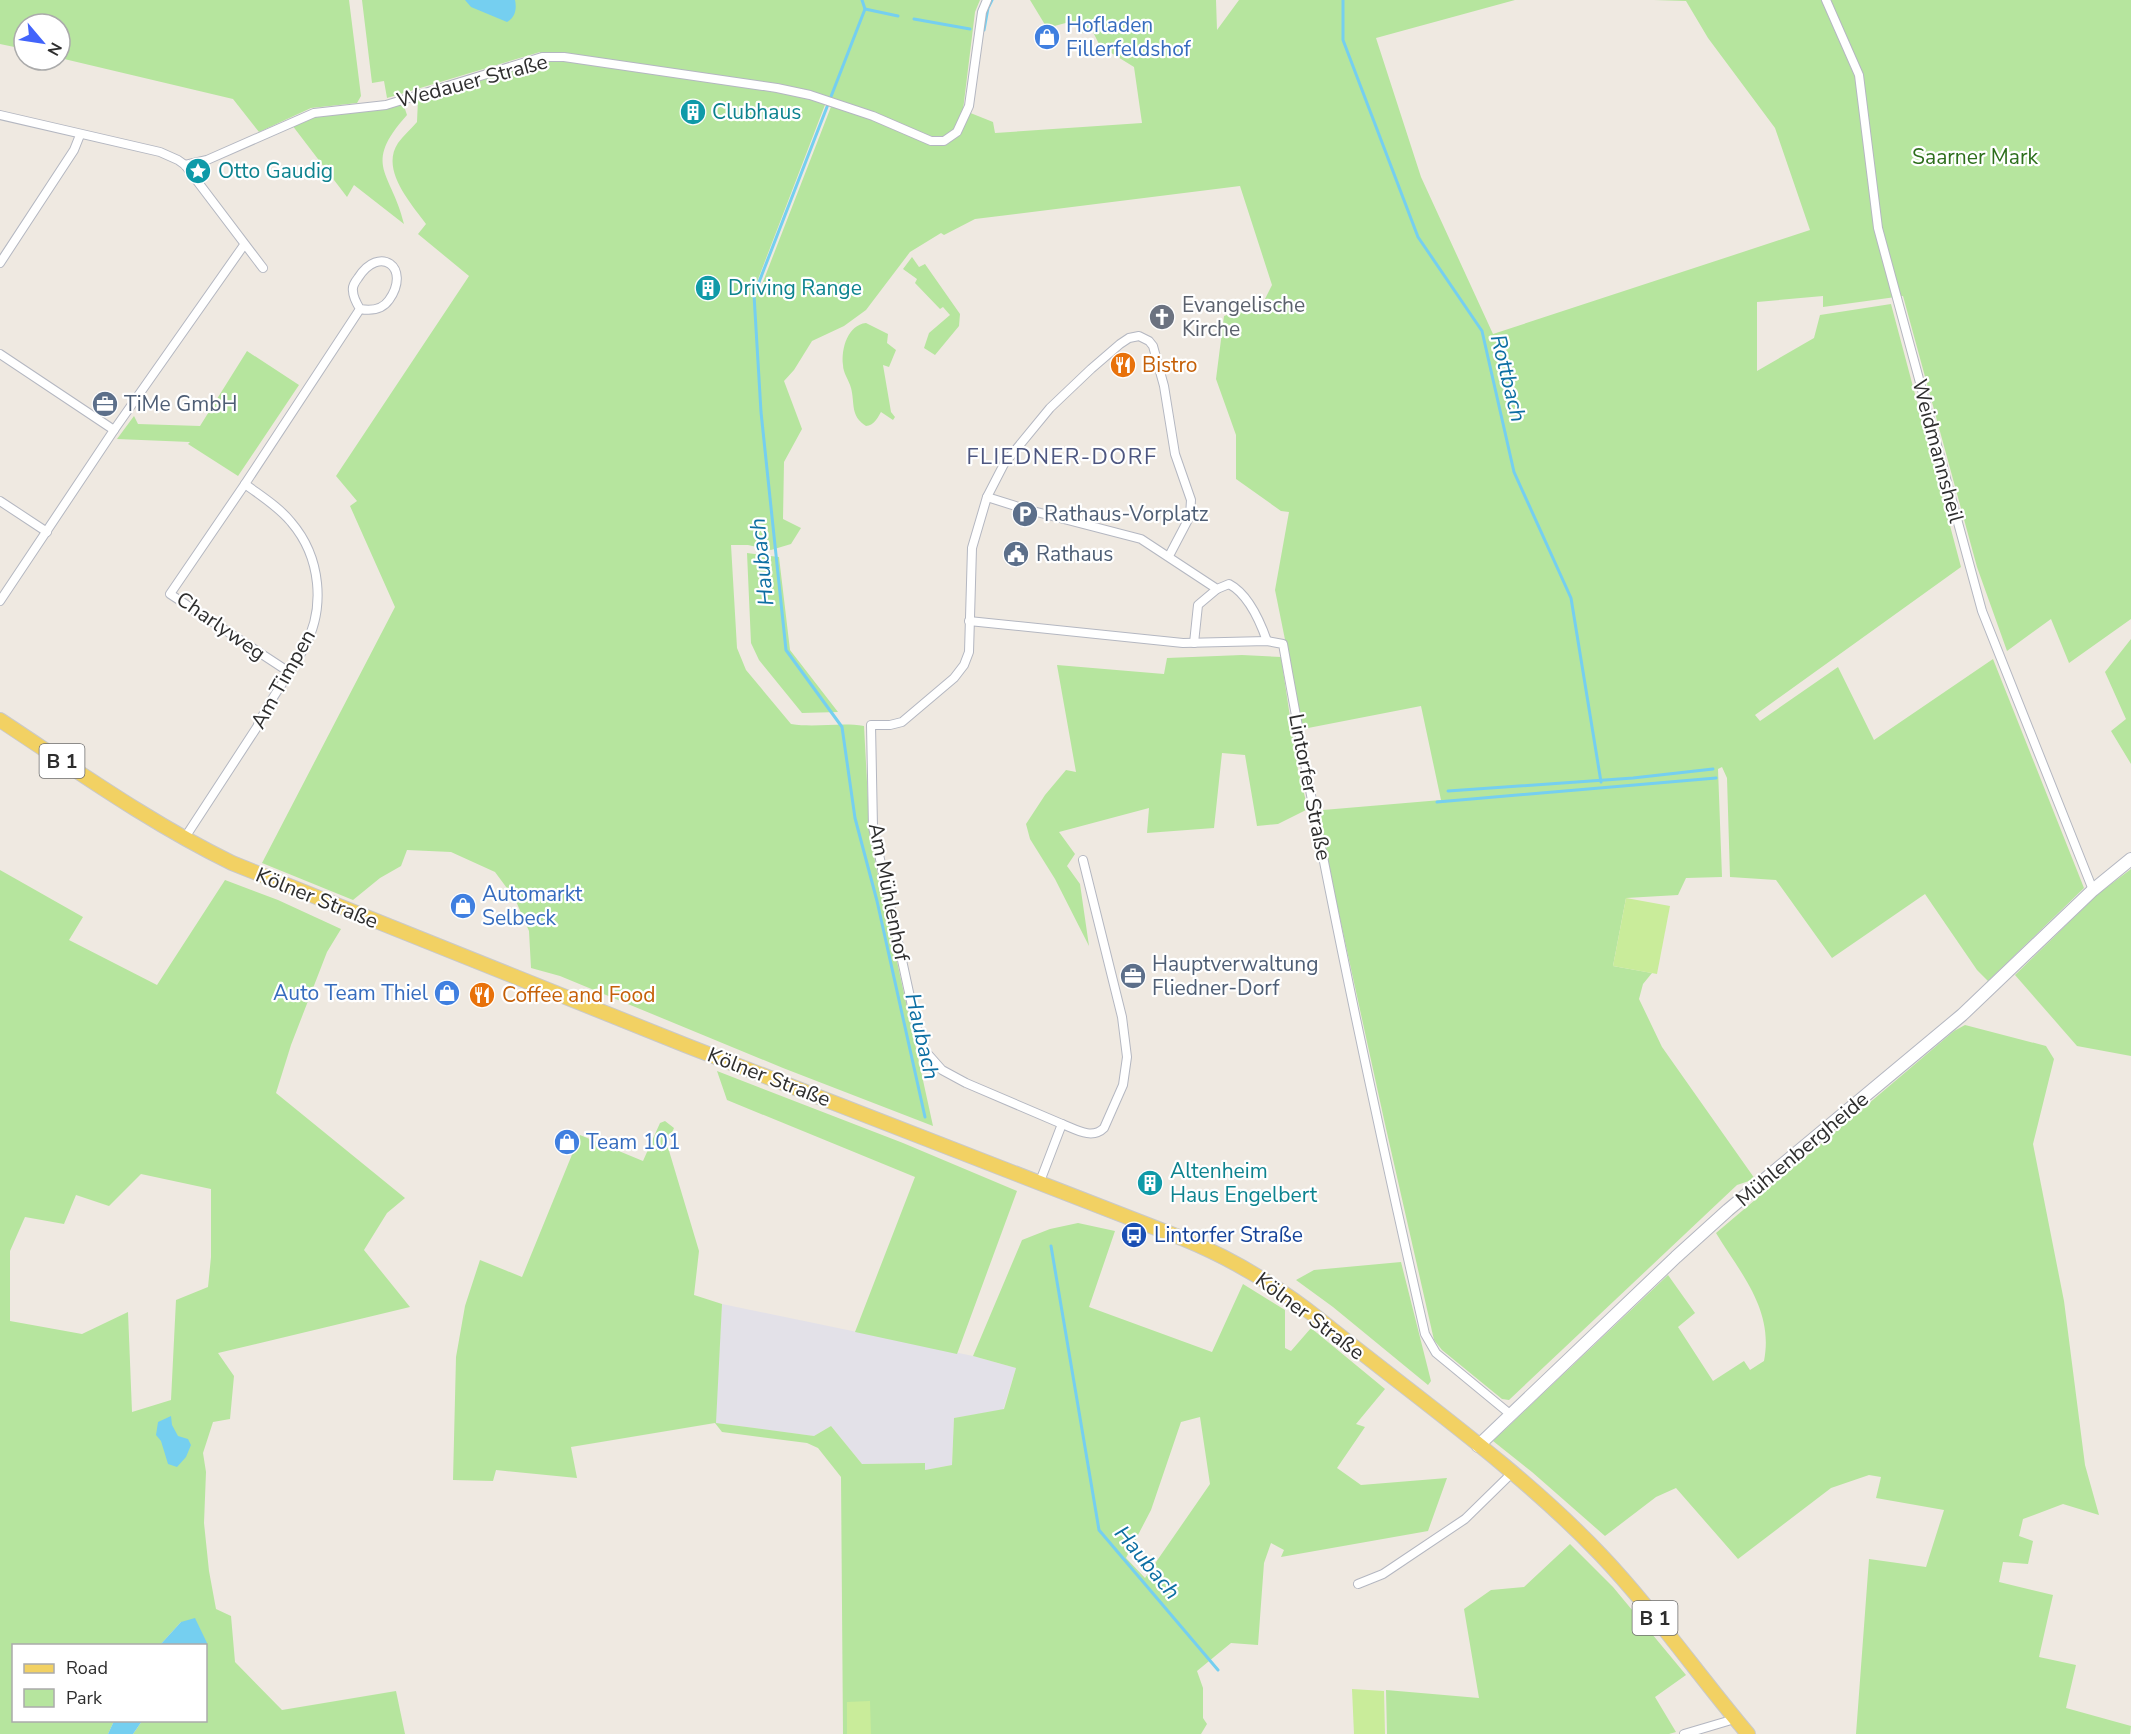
<svg xmlns="http://www.w3.org/2000/svg" width="2131" height="1734" viewBox="0 0 2131 1734" font-family="'Nunito Sans',sans-serif">
	<style>
		.industrial { fill: #e3e1e8 }
		.green { fill: #b6e59e; fill-rule: evenodd }
		.pitch { fill: #c9ec9a }
		.water { fill: #75cff0 }
		.lines { fill: none; stroke-linecap: round; stroke-linejoin: round }
		.stream { stroke: #75cff0; stroke-width: 3 }
		.street-casing { stroke: #b4b7c1; stroke-width: 10 }
		.secondary-casing { stroke: #b4b7c1; stroke-width: 14 }
		.primary-casing { stroke: #c9c9c9; stroke-width: 16 }
		.street { stroke: #fff; stroke-width: 8 }
		.secondary { stroke: #fff; stroke-width: 12 }
		.primary { stroke: #f2d163; stroke-width: 14 }
		.labels { text-anchor: middle; stroke-width: 4.5; stroke-linejoin: round; paint-order: stroke }
		.shield { fill: #fff; stroke: #6d6d6d; stroke-width: 1.5 }
		.shield-label { font-size: 20px; font-weight: bold; fill: #2e2e2e }
		.shop-label { font-size: 21px; fill: #366cbe; stroke: #fff; text-anchor: start }
		.street-label { font-size: 21px; fill: #2e2e2e; stroke: #fff }
		.culture-label { font-size: 21px; fill: #0d838f; stroke: #fff; text-anchor: start }
		.park-label { font-size: 21px; fill: #2c6e1b; stroke: #fff }
		.worship-label { font-size: 21px; fill: #5b616d; stroke: #fff; text-anchor: start }
		.food-label { font-size: 21px; fill: #c56008; stroke: #fff; text-anchor: start }
		.service-label { font-size: 21px; fill: #4e5e75; stroke: #fff; text-anchor: start }
		.transit-label { font-size: 21px; fill: #164399; stroke: #fff; text-anchor: start }
		.water-label { font-size: 22px; font-style: italic; fill: #0d6fa3; stroke: #fff }
		.neighbourhood-label { font-size: 22px; letter-spacing: 1.5px; fill: #4d5680; stroke: #fff }
	</style>
	<rect width="100%" height="100%" fill="#efe9e1"/>
	<polygon class="industrial" points="722,1304 973,1356 1016,1368 1003,1410 954,1418 952,1465 925,1470 924,1463 862,1464 831,1426 814,1436 715,1423"/>
	<g class="green">
		<polygon points="0,0 349,0 361,96 357,103 311,108 259,132 233,99 60,58 60,24 24,24 24,49 0,44"/>
		<path d="M362 0H980L975 12 963 110 993 122 995 133 1142 123 1134 67 1100 46 1091 28 1080 34 1073 21 1047 28 1030 0H1216L1217 30 1239 0H1515L1376 38 1421 177 1493 334 1810 230 1775 128 1708 38 1686 1 1654 0H2131V619L2069 663 2051 619 2007 651 1977 567 1903 296 1823 307V296L1757 302V371L1814 338 1820 315 1891 304 1961 567 1755 715 1760 721 1838 667 1874 740 1993 659 2084 888 1988 981 1977 970 1925 894 1832 958 1776 880 1730 877 1727 778 1722 767 1718 769 1722 877 1686 878 1678 895 1626 898 1613 966 1652 973 1643 984 1639 999 1662 1047 1755 1179 1737 1185 1509 1400 1502 1399 1442 1350 1434 1340 1385 1124 1318 818 1323 810 1441 800 1421 706 1303 729 1275 590 1289 512 1281 511 1236 479V435L1216 379 1224 316 1264 301 1272 285 1240 186 975 219 944 235 941 233 910 252 866 310 844 326 812 341 794 370 784 381 802 429 784 462 783 519 801 528 791 544 771 550 748 545H731L737 648 746 670 791 724C816 728 840 722 864 726L870 838 933 1126 783 1068 560 976 531 968 529 931 515 899 495 872 451 852 407 850 401 866 380 878 353 900 262 863 395 607 350 506 357 501 336 476 469 276 418 234 426 224C411 203 380 170 398 143 403 136 411 129 417 122L418 99 540 62V52L387 98 384 81 372 83ZM828 97 834 99 759 292 752 295Z"/>
		<path d="M403 103 407 115C361 166 392 172 404 224L354 185 347 197 292 125 312 117Z"/>
		<polygon points="912,257 919,267 925,264 960,314 959,326 935,355 924,348 929,333 950,315 943,307 940,309 915,283 917,279 903,269"/>
		<path d="M866 323 888 334 887 343 896 350 889 367 883 365 891 412 895 417 893 420 881 412C877 419 874 425 866 426 850 416 855 403 851 388 849 380 843 373 843 365 841 348 848 325 866 323Z"/>
		<polygon points="247,351 299,385 238,476 188,444 190,442 117,439 134,416 138,424 200,426"/>
		<polygon points="747,553 779,557 790,650 838,712 802,713 759,660 751,643"/>
		<polygon points="2131,639 2131,764 2111,731 2126,719 2105,672"/>
		<polygon points="1242,655 1281,657 1298,770 1308,809 1278,824 1257,826 1245,755 1222,753 1214,828 1147,833 1149,808 1059,832 1075,854 1067,866 1080,884 1089,946 1055,879 1030,839 1026,824 1045,795 1066,770 1076,772 1057,665 1164,674 1167,658"/>
		<polygon points="2131,869 2131,1056 2077,1046 2015,975 2098,894"/>
		<path d="M0 870 83 917 69 940 157 985 225 880 278 900 341 929 327 952 291 1045 276 1093 405 1198 387 1213 364 1250 410 1307 218 1353 234 1376 230 1419 213 1422 203 1453 206 1472 204 1523 209 1571 216 1609 231 1616 235 1662 282 1710 396 1691 405 1734H133L142 1721 206 1720V1643L181 1622 160 1645 14 1646V1720L114 1721 108 1734H0ZM141 1174 211 1189V1257L208 1287 176 1300 171 1400 132 1412 128 1312 82 1334 10 1321V1251L25 1217 64 1224 76 1195 109 1206Z"/>
		<path d="M1965 1025 2046 1046 2054 1059 2033 1144 2064 1301 2085 1465 2099 1515 2063 1504 2023 1519 2019 1536 2033 1541 2028 1564 2003 1562 1999 1582 2053 1595 2039 1657 2076 1665 2066 1708 2131 1726 2130 1734H1856L1869 1559 1926 1567 1944 1510 1876 1498 1881 1477 1869 1475 1831 1488 1738 1559 1676 1488 1656 1497 1605 1536 1532 1472 1493 1441 1668 1275 1695 1313 1678 1327 1713 1381 1744 1361 1750 1370 1764 1361C1774 1310 1741 1274 1716 1233L1954 1031Z"/>
		<polygon points="717,1071 903,1143 1017,1191 957,1354 855,1332 915,1177 727,1100"/>
		<path d="M665 1121 674 1128 667 1144 699 1251 694 1295 722 1304 716 1423 814 1436 831 1426 862 1464 925 1463V1470L952 1465 954 1418 1004 1409 1016 1368 973 1356 1022 1240 1050 1229 1078 1223 1115 1231 1089 1307 1212 1352 1243 1284 1285 1310V1348L1291 1351 1311 1328 1385 1389 1356 1424 1365 1427 1337 1468 1361 1485 1447 1478 1428 1531 1281 1557 1284 1550 1271 1543 1264 1563 1258 1645 1231 1643 1197 1671 1203 1688V1718L1207 1724 1201 1734H843L841 1477 818 1448 807 1443 722 1432 715 1423 571 1447 577 1478 496 1470 493 1481 453 1480 456 1357 465 1306 480 1260 522 1277 580 1135 643 1161 660 1123ZM1200 1417 1210 1484 1145 1578 1126 1558 1151 1510 1181 1422Z"/>
		<polygon points="1401,1262 1431,1381 1428,1385 1333,1307 1296,1280 1314,1270"/>
		<polygon points="1570,1544 1613,1587 1686,1675 1655,1697 1676,1732 1669,1734 1387,1734 1386,1690 1479,1698 1464,1609 1491,1590 1524,1587"/>
	</g>
	<g class="pitch">
		<polygon points="1626,898 1670,906 1657,974 1613,966"/>
		<polygon points="1352,1689 1384,1691 1385,1734 1354,1734"/>
		<polygon points="870,1701 871,1734 847,1734 847,1702"/>
	</g>
	<g class="water">
		<path d="M465 0H515C517 9 515 18 507 22L471 7Z"/>
		<polygon points="171,1416 172,1425 178,1436 188,1439 191,1445 186,1457 177,1467 168,1464 161,1441 156,1435 158,1422"/>
		<polygon points="195,1618 207,1643 206,1647 160,1645 181,1622"/>
		<polygon points="114,1721 114,1720 142,1721 133,1734 108,1734"/>
	</g>
	<g class="lines">
		<g class="stream">
			<polyline points="862,0 865,9 754,295 761,412 786,650 842,727 855,818 877,901 925,1117"/>
			<polyline points="1343,0 1343,40 1418,237 1482,331 1514,472 1571,598 1601,782"/>
			<polyline points="865,9 898,16"/>
			<polyline points="914,19 970,29"/>
			<polyline points="984,30 988,8 992,0"/>
			<polyline points="1448,791 1633,778 1713,769"/>
			<polyline points="1437,802 1716,778"/>
			<polyline points="1051,1246 1099,1530 1218,1670"/>
		</g>
		<g class="street-casing">
			<g id="street">
				<polyline points="1826,0 1859,75 1878,228 1982,611 2093,890"/>
				<polyline points="0,115 160,152 178,160 185,165 263,268"/>
				<polyline points="185,165 207,160 314,113 386,105 542,57 564,57 777,88 810,95 873,116 931,141 944,141 957,132 969,106 982,12 987,0"/>
				<polyline points="0,263 74,150 80,135"/>
				<polyline points="0,354 114,430"/>
				<polyline points="245,484 170,594 289,672"/>
				<path d="M987 497 1025 509 1141 539 1217 589 1229 584C1248 594 1260 621 1267 641"/>
				<polyline points="0,501 47,532"/>
				<polyline points="0,601 114,430 244,245"/>
				<path d="M969 621 1183 643 1267 641 1283 644C1324 875 1373 1105 1425 1334L1436 1353 1510 1414"/>
				<polyline points="1194,643 1198,605 1217,589"/>
				<path d="M184 839 257 727C269 699 290 675 304 648 326 608 321 557 291 522 279 507 261 496 245 484L360 309C371 311 382 310 389 300 412 267 379 244 358 278 355 282 352 286 353 291 353 297 357 304 360 309"/>
				<path d="M1062 1124C1075 1129 1092 1140 1104 1128L1123 1085 1127 1057 1122 1017 1083 860"/>
				<polyline points="1039,1184 1062,1124 966,1083 942,1070 926,1052 917,1029 873,827 871,725 890,725 902,722 954,678 964,665 969,652 972,548 987,497 1004,464 1050,408 1091,369 1120,344 1129,338 1139,336 1149,341 1153,346 1164,386 1175,454 1191,500 1190,516 1169,556"/>
				<polyline points="1358,1584 1383,1574 1465,1519 1512,1473"/>
				<polyline points="1684,1734 1728,1721 1734,1717"/>
			</g>
		</g>
		<g class="secondary-casing">
			<polyline id="secondary" points="1478,1446 1676,1257 1728,1210 1962,1015 2093,890 2131,859"/>
		</g>
		<g class="primary-casing">
			<path id="primary" d="M0 720C76 770 150 823 232 863L685 1045 1184 1239C1233 1259 1277 1286 1319 1319 1413 1395 1517 1467 1601 1555 1654 1611 1698 1675 1748 1734"/>
		</g>
		<use href="#street" class="street"/>
		<use href="#secondary" class="secondary"/>
		<use href="#primary" class="primary"/>
	</g>
	<defs>
		<g id="shop-disc" transform="scale(1.35)"><circle r="9.5" fill="#3f7fe0" stroke="#fff"/><path d="M-5-2.5h2.3a2.7 3.5 0 0 1 5.4 0H5L5.5 6h-11ZM-1.5-2.5h3a1.5 2.3 0 0 0-3 0Z" fill="#fff"/></g>
		<g id="building-disc" transform="scale(1.35)"><circle r="9.5" fill="#0f9aa8" stroke="#fff"/><path d="M-4-6H4V6H1V3H-1V6H-4ZM-2.5-4.3h1.7v1.8h-1.7ZM.8-4.3h1.7v1.8H.8ZM-2.5-1h1.7V.8h-1.7ZM.8-1h1.7V.8H.8Z" fill="#fff"/></g>
		<g id="sight-disc" transform="scale(1.35)"><circle r="9.5" fill="#0f9aa8" stroke="#fff"/><path d="M0-6L1.8-2.2L6-1.7L2.9 1.2L3.7 5.4L0 3.3L-3.7 5.4L-2.9 1.2L-6-1.7L-1.8-2.2Z" fill="#fff"/></g>
		<g id="church-disc" transform="scale(1.35)"><circle r="9.5" fill="#6b7280" stroke="#fff"/><path d="M-1.2-6h2.4v3.5h3.3v2.4h-3.3V6h-2.4V-.1h-3.3v-2.4h3.3Z" fill="#fff"/></g>
		<g id="restaurant-disc" transform="scale(1.35)"><circle r="9.5" fill="#e8710a" stroke="#fff"/><path d="M-5-6h1v4h1v-4h1v4h1v-4h1v5L-1.5 .5V6h-2V.5L-5-1ZM5-6V6H3V1.5H1.5Q1.5-4 5-6Z" fill="#fff"/></g>
		<g id="office-disc" transform="scale(1.35)"><circle r="9.5" fill="#5c6f8a" stroke="#fff"/><path d="M-6-3h4V-5.5h4V-3h4V5H-6ZM-1-4.5V-3h2v-1.5ZM-6 0V1H6V0Z" fill="#fff"/></g>
		<g id="parking-disc" transform="scale(1.35)"><circle r="9.5" fill="#5c6f8a" stroke="#fff"/><path d="M-3.5-5.5H1a3.5 3.5 0 0 1 0 7H-1V5.5H-3.5ZM-1-3.4V-.6H.8a1.4 1.4 0 0 0 0-2.8Z" fill="#fff"/></g>
		<g id="civic-disc" transform="scale(1.35)"><circle r="9.5" fill="#5c6f8a" stroke="#fff"/><path d="M-.6-6.5H3V-4.5H.6V-3L4-1V1h2V6H-6V1h2V-1L-.6-3ZM-1.2 2.5V6h2.4V2.5Z" fill="#fff"/></g>
		<g id="bus-disc" transform="scale(1.35)"><circle r="9.5" fill="#1a4fb4" stroke="#fff"/><path d="M-5-6H5V4H4V6H2V4H-2V6H-4V4H-5ZM-3.5-4V0h7V-4ZM-3.5 1.2v1.5H-2V1.2ZM2 1.2v1.5H3.5V1.2Z" fill="#fff"/></g>
	</defs>
	<g fill-rule="evenodd">
		<use href="#shop-disc" x="1047" y="37"/>
		<use href="#building-disc" x="693" y="112"/>
		<use href="#sight-disc" x="198" y="171"/>
		<use href="#building-disc" x="708" y="288"/>
		<use href="#church-disc" x="1162" y="317"/>
		<use href="#restaurant-disc" x="1123" y="365"/>
		<use href="#office-disc" x="105" y="404"/>
		<use href="#parking-disc" x="1025" y="514"/>
		<use href="#civic-disc" x="1016" y="554"/>
		<use href="#shop-disc" x="463" y="906"/>
		<use href="#office-disc" x="1133" y="976"/>
		<use href="#shop-disc" x="447" y="993"/>
		<use href="#restaurant-disc" x="482" y="995"/>
		<use href="#shop-disc" x="567" y="1142"/>
		<use href="#building-disc" x="1150" y="1183"/>
		<use href="#bus-disc" x="1134" y="1235"/>
	</g>
	<g class="labels">
		<g class="shield">
			<rect x="39.5" y="744" width="45" height="34" rx="4.5"/>
			<rect x="1632.5" y="1601" width="45" height="34" rx="4.5"/>
		</g>
		<g class="shield-label">
			<text x="62" y="768">B 1</text>
			<text x="1655" y="1625">B 1</text>
		</g>
		<g class="shop-label">
			<text x="1066" y="32">Hofladen<tspan x="1066" dy="24">Fillerfeldshof</tspan></text>
			<text x="482" y="901">Automarkt<tspan x="482" dy="24">Selbeck</tspan></text>
			<text x="428" y="1000" text-anchor="end">Auto Team Thiel</text>
			<text x="586" y="1149">Team 101</text>
		</g>
		<g class="street-label">
			<text transform="translate(472 81) rotate(-15)" y="7">Wedauer Straße</text>
			<text transform="translate(1938 451) rotate(75)" y="7">Weidmannsheil</text>
			<text transform="translate(221 626) rotate(35)" y="7">Charlyweg</text>
			<text transform="translate(283 679) rotate(-61)" y="7">Am Timpen</text>
			<text transform="translate(1310 787) rotate(79)" y="7">Lintorfer Straße</text>
			<text transform="translate(889 892) rotate(79)" y="7">Am Mühlenhof</text>
			<text transform="translate(317 898) rotate(22)" y="7">Kölner Straße</text>
			<text transform="translate(769 1077) rotate(21)" y="7">Kölner Straße</text>
			<text transform="translate(1802 1149) rotate(-40)" y="7">Mühlenbergheide</text>
			<text transform="translate(1310 1316) rotate(37)" y="7">Kölner Straße</text>
		</g>
		<g class="culture-label">
			<text x="712" y="119">Clubhaus</text>
			<text x="218" y="178">Otto Gaudig</text>
			<text x="728" y="295">Driving Range</text>
			<text x="1170" y="1178">Altenheim<tspan x="1170" dy="24">Haus Engelbert</tspan></text>
		</g>
		<g class="park-label">
			<text x="1975" y="164">Saarner Mark</text>
		</g>
		<g class="worship-label">
			<text x="1182" y="312">Evangelische<tspan x="1182" dy="24">Kirche</tspan></text>
		</g>
		<g class="food-label">
			<text x="1142" y="372">Bistro</text>
			<text x="502" y="1002">Coffee and Food</text>
		</g>
		<g class="service-label">
			<text x="124" y="411">TiMe GmbH</text>
			<text x="1044" y="521">Rathaus-Vorplatz</text>
			<text x="1036" y="561">Rathaus</text>
			<text x="1152" y="971">Hauptverwaltung<tspan x="1152" dy="24">Fliedner-Dorf</tspan></text>
		</g>
		<g class="transit-label">
			<text x="1154" y="1242">Lintorfer Straße</text>
		</g>
		<g class="water-label">
			<text transform="translate(1509 378) rotate(76)" y="8">Rottbach</text>
			<text transform="translate(761 562) rotate(-96)" y="8">Haubach</text>
			<text transform="translate(923 1036) rotate(77)" y="8">Haubach</text>
			<text transform="translate(1148 1562) rotate(50)" y="8">Haubach</text>
		</g>
		<g class="neighbourhood-label">
			<text x="1062" y="464">FLIEDNER-DORF</text>
		</g>
	</g>
	<rect x="12" y="1644" width="195" height="78" fill="#ffffff" stroke="#ababab" stroke-width="1.5"/>
	<rect x="24" y="1664" width="30" height="9" fill="#f2d163" stroke="#ababab" stroke-width="1.5"/>
	<text x="66" y="1674" font-size="18" fill="#2e2e2e">Road</text>
	<rect x="24" y="1689" width="30" height="18" fill="#b6e59e" stroke="#ababab" stroke-width="1.5"/>
	<text x="66" y="1704" font-size="18" fill="#2e2e2e">Park</text>
	<g transform="translate(42 42) rotate(119)"><circle r="28" fill="#ffffff" stroke="#ababab" stroke-width="1.5"/>
	<path d="M0-4.5L10 22L0 15L-10 22Z" fill="#4264fb"/>
	<text y="-9" font-size="16" font-weight="bold" text-anchor="middle" fill="#2e2e2e">N</text>
	</g>
</svg>
